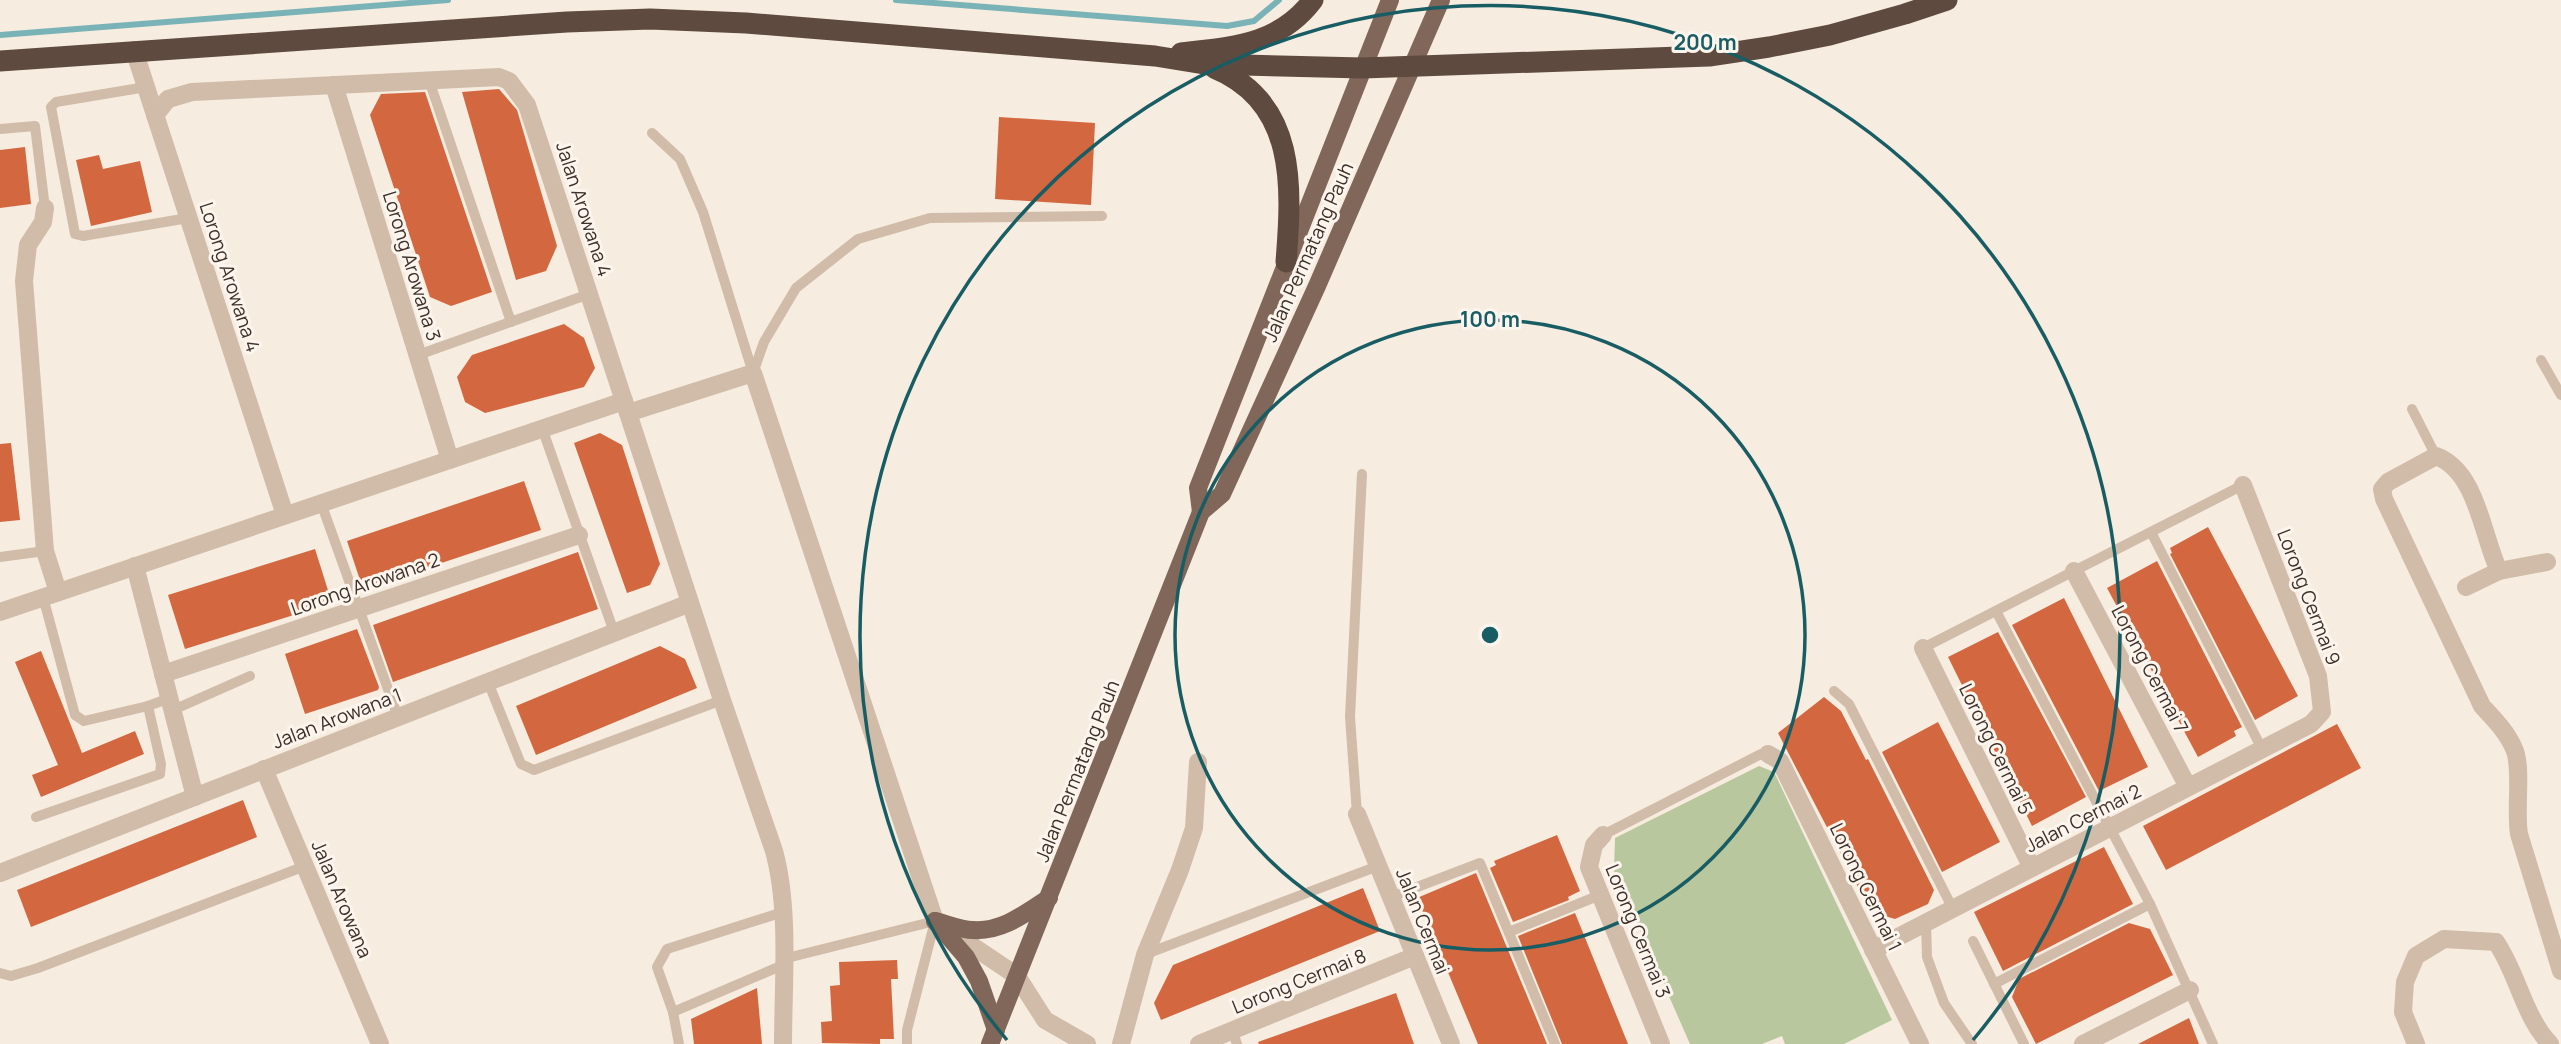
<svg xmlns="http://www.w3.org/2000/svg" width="2561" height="1044" viewBox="0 0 2561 1044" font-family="Manrope,sans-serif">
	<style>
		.green { fill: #b8c79d }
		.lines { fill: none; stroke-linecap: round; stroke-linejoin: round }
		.stream { stroke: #7ab3b7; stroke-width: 6 }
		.building { fill: #d3673f }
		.service { stroke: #d0bca9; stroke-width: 10 }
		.minor { stroke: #d0bca9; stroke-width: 18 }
		.primary { stroke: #806759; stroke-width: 18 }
		.motorway { stroke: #5e4a3f; stroke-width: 21 }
		.ring { fill: none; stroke: #195d64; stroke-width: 3.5 }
		.labels { text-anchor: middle; stroke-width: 6; stroke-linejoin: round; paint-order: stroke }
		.street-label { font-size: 19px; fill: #3c3029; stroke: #fcf5ed }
		.centre { fill: #195d64; stroke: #fcf5ed; stroke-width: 3.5 }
		.ring-label { font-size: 21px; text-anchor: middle; font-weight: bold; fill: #195d64; stroke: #fcf5ed; stroke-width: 6; stroke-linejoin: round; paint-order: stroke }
	</style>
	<rect width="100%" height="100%" fill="#f6ecdf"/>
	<polygon class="green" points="1759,766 1774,772 1892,1020 1844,1044 1785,1044 1782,1036 1762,1044 1690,1044 1614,871 1615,838"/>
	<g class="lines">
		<g class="stream">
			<polyline points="896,0 1227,26 1254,21 1279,0"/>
			<polyline points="0,35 448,0"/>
		</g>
	</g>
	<g class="building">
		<polygon points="499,89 517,110 557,246 546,271 516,280 462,92"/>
		<polygon points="425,92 492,292 451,306 430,297 370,115 381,94"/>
		<polygon points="999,117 1095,123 1091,205 995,199"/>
		<polygon points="25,147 31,204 0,208 0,150"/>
		<polygon points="99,155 103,169 140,161 152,212 91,226 76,160"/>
		<polygon points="564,324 584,338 595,368 584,387 485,413 465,402 457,377 472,355"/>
		<polygon points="600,433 622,445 660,564 650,585 627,593 574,443"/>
		<polygon points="11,443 20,520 0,522 0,444"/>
		<polygon points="524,481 541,530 363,589 347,541"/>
		<polygon points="2208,527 2298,696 2255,720 2170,554 2172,553 2170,548"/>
		<polygon points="315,549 332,603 185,649 168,595"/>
		<polygon points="578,552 598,609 393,682 373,625"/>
		<polygon points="2157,561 2242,727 2234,731 2236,736 2198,757 2107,588"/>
		<polygon points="2064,598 2148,767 2099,791 2012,625"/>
		<polygon points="357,629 379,687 378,690 305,714 285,654"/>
		<polygon points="1998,632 2086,797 2032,826 1948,657"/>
		<polygon points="660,646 685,659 697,688 536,755 516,706"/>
		<polygon points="41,651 82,753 135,731 144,754 41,797 32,775 58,765 15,662"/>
		<polygon points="1824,697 1841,711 1866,760 1868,759 1934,890 1928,904 1895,919 1871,912 1778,733"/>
		<polygon points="1938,722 2000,842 1942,872 1882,752"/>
		<polygon points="2337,724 2361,768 2166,870 2143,826"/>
		<polygon points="243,800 257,837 31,927 17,890"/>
		<polygon points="1557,835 1580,891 1568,897 1569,900 1513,922 1490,868 1496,865 1494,861"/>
		<polygon points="2104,847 2133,904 2003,971 1974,912"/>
		<polygon points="1476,873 1547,1044 1478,1044 1417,898"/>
		<polygon points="1363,888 1380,931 1161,1020 1154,1003 1173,965"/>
		<polygon points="1575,913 1628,1044 1562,1044 1518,936"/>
		<polygon points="2129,923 2150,929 2173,975 2036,1044 2012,997 2019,979"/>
		<polygon points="897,960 898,979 891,979 894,1039 880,1039 880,1044 822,1043 821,1022 832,1021 830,986 840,985 839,962"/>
		<polygon points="757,988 762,1044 694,1044 691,1019"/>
		<polygon points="1396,993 1414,1044 1259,1044 1258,1042"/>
		<polygon points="2189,1018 2199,1044 2138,1044"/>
	</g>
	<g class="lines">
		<g class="service">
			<polyline points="429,80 511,322"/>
			<polyline points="146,87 56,102 51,107 75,234 83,236 188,218"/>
			<polyline points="0,129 35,126 45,208"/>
			<polyline points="652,133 680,159 703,212 753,373"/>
			<polyline points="418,355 589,294"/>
			<polyline points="2541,360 2561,395"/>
			<polyline points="753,373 764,342 796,288 858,239 930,218 1102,216"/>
			<polyline points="2412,409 2436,456"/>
			<polyline points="542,428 614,632"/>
			<polyline points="321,503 398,717"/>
			<polyline points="2151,532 2262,749"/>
			<polyline points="0,557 45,551"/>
			<polyline points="43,597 75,715 84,721 148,706 170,698"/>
			<polyline points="1996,611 2150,904 2213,1044"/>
			<polyline points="1923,648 2243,485"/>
			<polyline points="488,682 521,764 534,770 722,700"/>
			<polyline points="1834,691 1849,704 1953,909"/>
			<polyline points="173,710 250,676"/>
			<polyline points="1357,814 1350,717 1362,474"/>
			<polyline points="36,817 160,774 161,764 148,706"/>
			<polyline points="1603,835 1761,754 1768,754"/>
			<polyline points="1391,897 1480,863 1555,1044"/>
			<polyline points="1926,923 1927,957 1944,1003 1972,1044"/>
			<polyline points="1509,932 1600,895"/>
			<polyline points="1973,941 2024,1044"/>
			<polyline points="1146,954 1378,866"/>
			<polyline points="783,959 935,921 907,1030 907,1044"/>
			<polyline points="0,973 11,976 38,968 305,866"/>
			<polyline points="1994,984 2150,904"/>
			<polyline points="673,1012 783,965"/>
			<polyline points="1232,1030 1237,1044"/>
			<polyline points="679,1044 673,1012 657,967 667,949 783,912"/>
		</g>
		<g class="minor">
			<polyline points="134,50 285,515"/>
			<polyline points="334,85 450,460"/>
			<path d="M155 115 168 99 192 92 499 77 509 81 527 105 722 700 774 851C790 909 783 984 783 1044"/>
			<polyline points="45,208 43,222 28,245 24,281 45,551 58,592"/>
			<polyline points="628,413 753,373 935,921 1017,976 1045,1020 1087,1044"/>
			<polyline points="135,566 195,797"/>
			<polyline points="2074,571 2188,787"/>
			<path d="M2499 571C2482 535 2477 471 2436 456L2388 482 2382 489 2384 499 2482 706C2495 720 2508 733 2515 751 2522 771 2515 810 2519 834L2561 971"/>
			<polyline points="2466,587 2499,571 2547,562"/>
			<polyline points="0,612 624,401"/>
			<polyline points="1923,648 2032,868"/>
			<polyline points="163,674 579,535"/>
			<polyline points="1768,754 1780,761 1920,1044"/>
			<polyline points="264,769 380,1044"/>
			<polyline points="1357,814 1451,1044"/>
			<polyline points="1603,835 1594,845 1589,867 1661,1044"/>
			<polyline points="0,873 690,603"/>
			<polyline points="1873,950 2311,724 2322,712 2318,676 2243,485"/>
			<polyline points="1121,1044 1145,955 1180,870 1194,828 1198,762"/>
			<polyline points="1199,1044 1415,956"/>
			<polyline points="2083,1044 2190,990"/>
			<path d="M2416 1044 2403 1012 2405 982 2416 956 2444 939 2496 942C2518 974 2523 1015 2550 1044"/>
		</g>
		<g class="primary">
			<polyline points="1201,512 1198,488 1390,0"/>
			<polyline points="935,921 966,957 979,981 996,1030"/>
			<path d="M935 921C947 924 961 930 973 930 1002 932 1026 913 1049 898"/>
			<polyline points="990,1044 1201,512 1222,494 1317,286 1441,0"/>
		</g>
		<g class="motorway">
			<path d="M1181 53C1233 47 1279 45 1313 0"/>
			<polyline points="0,61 567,22 650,19 746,23 1155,56 1204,64 1363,68 1709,56 1769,47 1830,35 1905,14 1947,0"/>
			<path d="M1214 68C1297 102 1292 186 1286 262"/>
		</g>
	</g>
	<g class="ring">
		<circle cx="1490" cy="635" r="315"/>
		<path d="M1007 1040A630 630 0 1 1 1973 1040"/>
	</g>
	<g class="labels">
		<g class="street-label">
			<text transform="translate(584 209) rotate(72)" y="7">Jalan Arowana 4</text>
			<text transform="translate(1308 252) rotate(-66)" y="7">Jalan Permatang Pauh</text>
			<text transform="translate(412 266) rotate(73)" y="7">Lorong Arowana 3</text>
			<text transform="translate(230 277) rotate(72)" y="7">Lorong Arowana 4</text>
			<text transform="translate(365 584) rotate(-19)" y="7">Lorong Arowana 2</text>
			<text transform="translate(2309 597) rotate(69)" y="7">Lorong Cermai 9</text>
			<text transform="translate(2150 669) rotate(62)" y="7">Lorong Cermai 7</text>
			<text transform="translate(337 718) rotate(-21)" y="7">Jalan Arowana 1</text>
			<text transform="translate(1996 749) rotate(64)" y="7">Lorong Cermai 5</text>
			<text transform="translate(1077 771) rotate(-68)" y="7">Jalan Permatang Pauh</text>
			<text transform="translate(2083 818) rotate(-27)" y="7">Jalan Cermai 2</text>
			<text transform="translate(1866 887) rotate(64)" y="7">Lorong Cermai 1</text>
			<text transform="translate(342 899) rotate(67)" y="7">Jalan Arowana</text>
			<text transform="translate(1423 921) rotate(68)" y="7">Jalan Cermai</text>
			<text transform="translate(1638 931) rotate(68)" y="7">Lorong Cermai 3</text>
			<text transform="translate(1299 981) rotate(-22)" y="7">Lorong Cermai 8</text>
		</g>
	</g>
	<circle cx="1490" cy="635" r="10" class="centre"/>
	<g class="ring-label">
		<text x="1705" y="50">200 m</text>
		<text x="1490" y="327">100 m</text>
	</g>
</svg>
